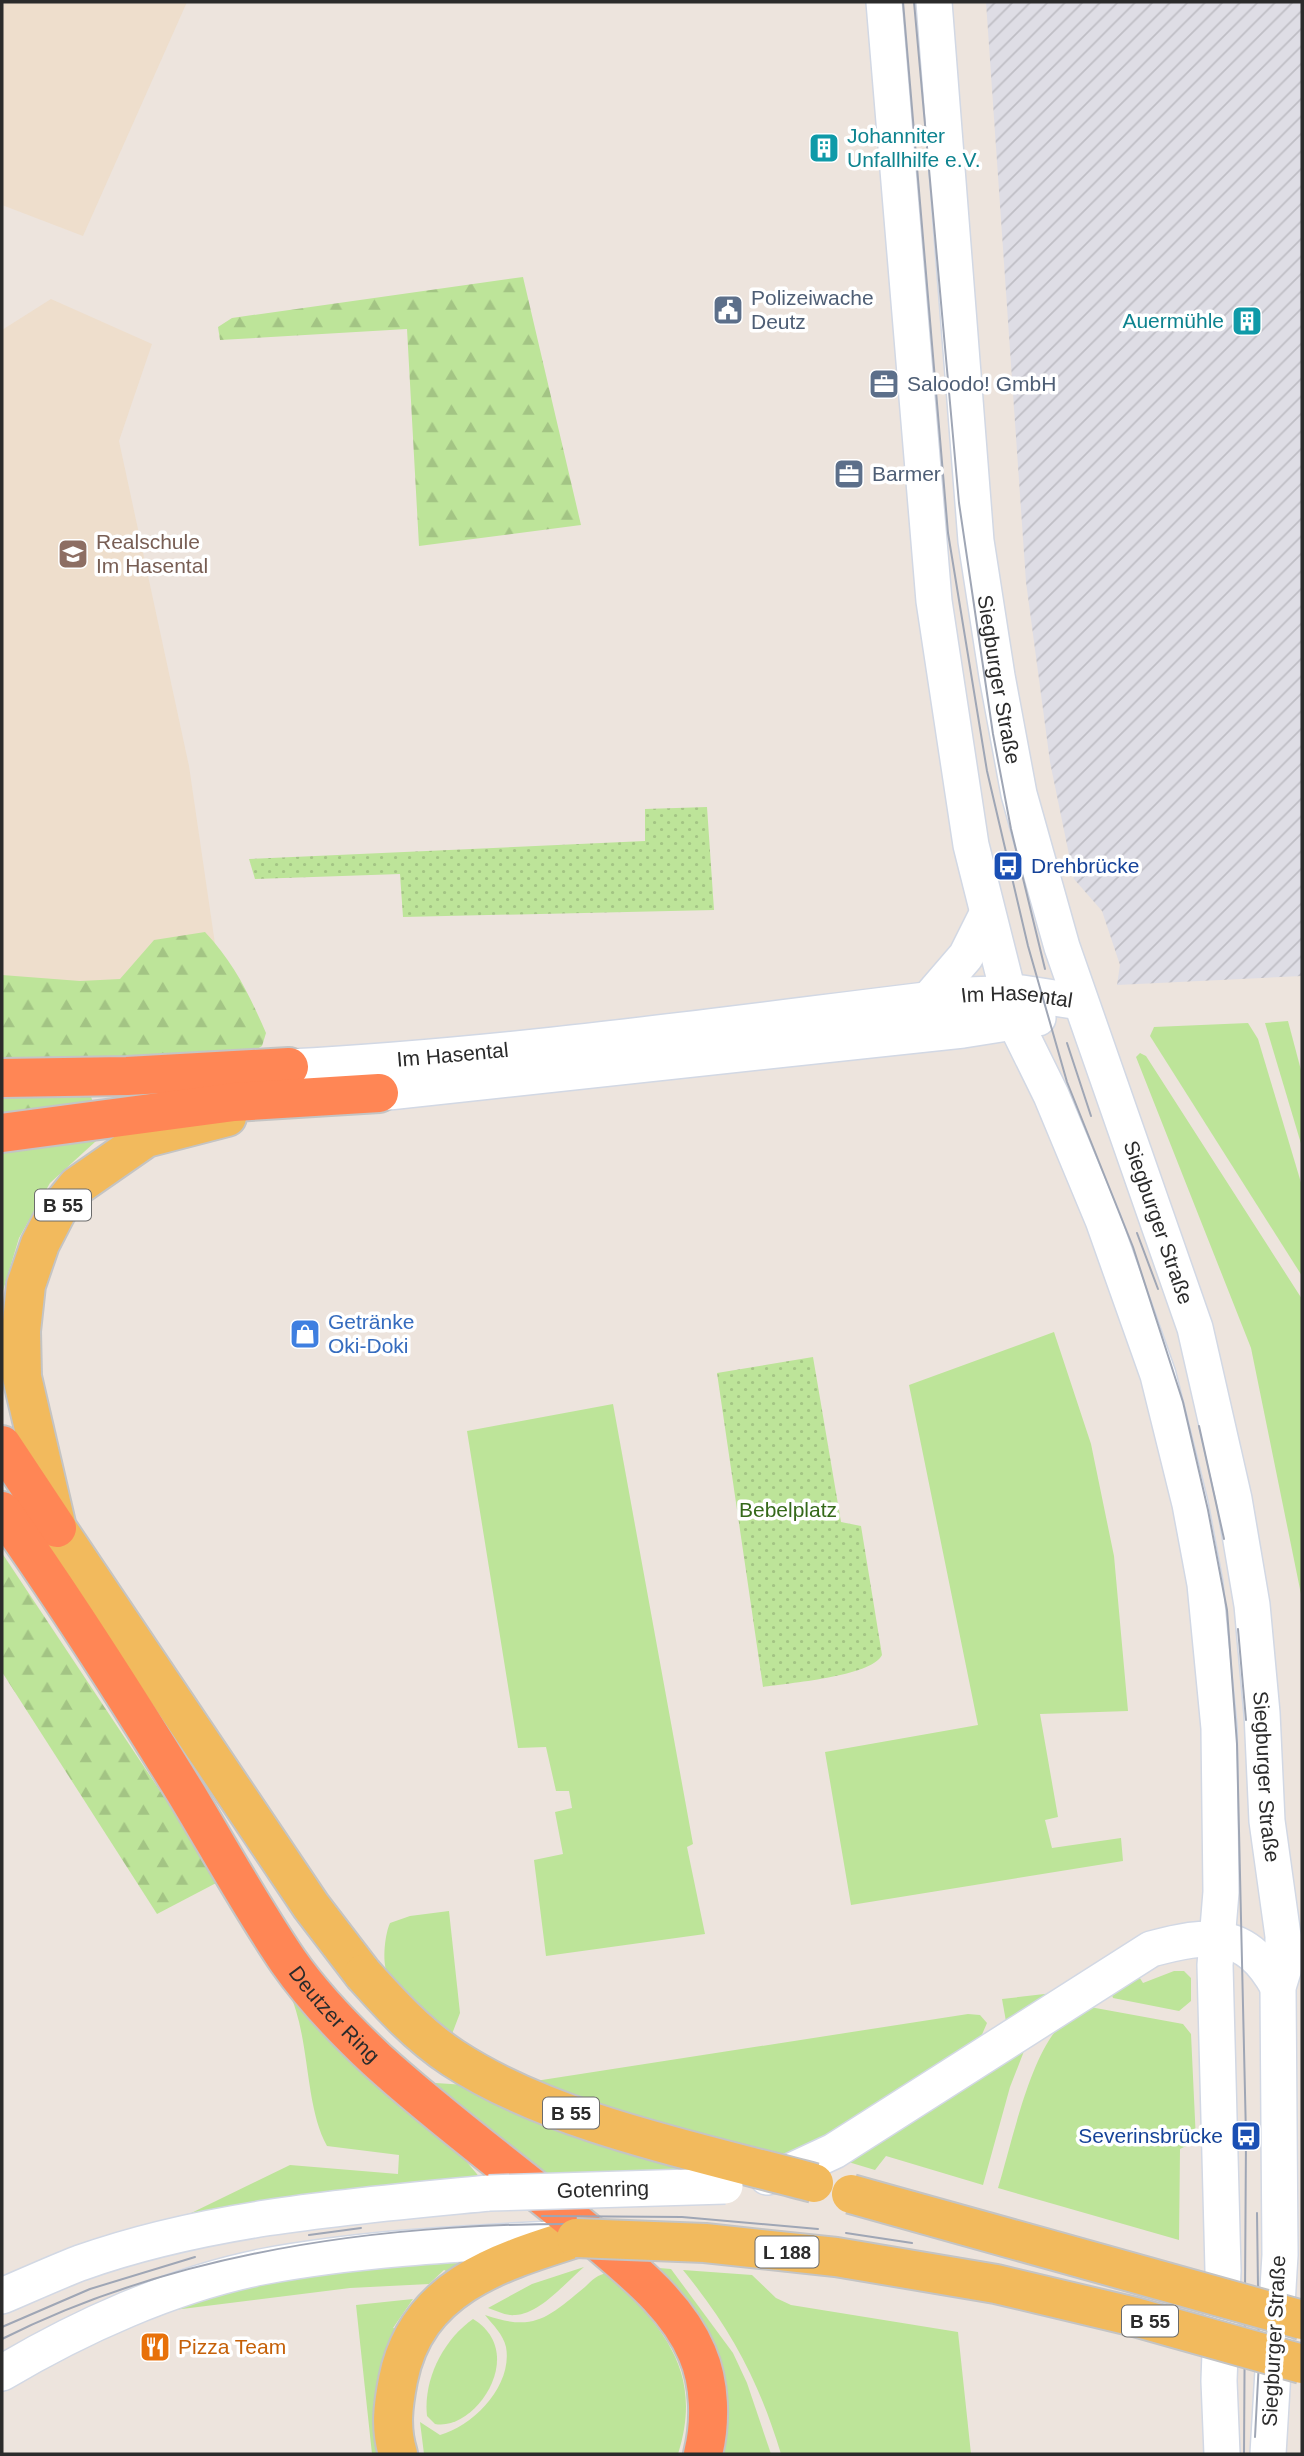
<svg xmlns="http://www.w3.org/2000/svg" width="1304" height="2456" viewBox="0 0 1304 2456" font-family="Helvetica,sans-serif">
	<style>
		.industrial { fill: url(#industrial-furrows) }
		.education { fill: #eedecc }
		.grass { fill: #bde499 }
		.forest { fill: url(#forest-firs) }
		.park { fill: url(#park-dots) }
		.lines { fill: none; stroke-linecap: round; stroke-linejoin: round }
		.secondary-casing { stroke: #d2d8e4; stroke-width: 38 }
		.primary-casing { stroke: #c4c4c4; stroke-width: 42 }
		.highway-casing { stroke: #c4c4c4; stroke-width: 42 }
		.secondary { stroke: #fff; stroke-width: 35 }
		.primary { stroke: #f2ba5d; stroke-width: 38 }
		.highway { stroke: #ff8655; stroke-width: 38 }
		.tram { stroke: #9fa6b5; stroke-width: 2 }
		.secondary-bridge-casing { stroke: #d2d8e4; stroke-width: 38; stroke-linecap: butt }
		.primary-bridge-casing { stroke: #c4c4c4; stroke-width: 42; stroke-linecap: butt }
		.secondary-bridge { stroke: #fff; stroke-width: 35 }
		.primary-bridge { stroke: #f2ba5d; stroke-width: 38 }
		.labels { text-anchor: middle; stroke-width: 7; stroke-linejoin: round; paint-order: stroke }
		.shield { fill: #fff; stroke: #6b6b6b; stroke-width: 2 }
		.shield-label { font-size: 19px; font-weight: bold; fill: #2b2b2b }
		.culture-label { font-size: 21px; fill: #0d838f; stroke: #fff; text-anchor: start }
		.service-label { font-size: 21px; fill: #4e5e75; stroke: #fff; text-anchor: start }
		.education-label { font-size: 21px; fill: #785e54; stroke: #fff; text-anchor: start }
		.street-label { font-size: 21px; fill: #2b2b2b; stroke: #fff }
		.transit-label { font-size: 21px; fill: #164399; stroke: #fff; text-anchor: start }
		.shop-label { font-size: 21px; fill: #366cbe; stroke: #fff; text-anchor: start }
		.park-label { font-size: 21px; fill: #35691a; stroke: #fff }
		.food-label { font-size: 21px; fill: #c56008; stroke: #fff; text-anchor: start }
	</style>
	<defs>
		<pattern id="industrial-furrows" width="10" height="10" patternUnits="userSpaceOnUse" patternTransform="scale(1.75)"><rect width="10" height="10" fill="#dedde5"/><path d="M-1 1l2-2M0 10L10 0M9 11l2-2" fill="none" stroke="#bfbec5"/></pattern>
		<pattern id="forest-firs" width="22" height="20" patternUnits="userSpaceOnUse" patternTransform="scale(1.75)"><rect width="22" height="20" fill="#bde499"/><path d="M5 1l3.5 6h-7zM16 11l3.5 6h-7z" fill="#a3c484"/></pattern>
		<pattern id="park-dots" width="8" height="8" patternUnits="userSpaceOnUse" patternTransform="scale(1.75)"><rect width="8" height="8" fill="#bde499"/><path d="M2 2h.1M6 6h.1" fill="none" stroke="#a3c484" stroke-width="1.8" stroke-linecap="round"/></pattern>
	</defs>
	<rect width="100%" height="100%" fill="#ede4dd"/>
	<polygon class="industrial" points="986,2 1302,2 1302,976 1117,985 1120,965 1102,911 1074,879 1050,762 1026,582"/>
	<g class="education">
		<polygon points="2,2 187,2 83,236 2,205"/>
		<polygon points="51,299 152,344 119,441 189,766 221,985 2,990 2,330"/>
	</g>
	<g class="grass">
		<polygon points="1288,1021 1302,1074 1302,1147 1265,1023"/>
		<polygon points="1248,1023 1258,1039 1302,1186 1302,1276 1150,1036 1154,1027"/>
		<polygon points="1140,1053 1146,1056 1302,1299 1302,1599 1251,1348 1136,1057"/>
		<polygon points="107,1131 50,1183 19,1238 2,1294 2,1150"/>
		<polygon points="1054,1332 1091,1444 1114,1556 1128,1711 1040,1714 1058,1817 1045,1820 1052,1848 1121,1838 1123,1861 851,1905 825,1752 978,1725 909,1385"/>
		<polygon points="613,1404 693,1844 687,1847 705,1934 546,1956 534,1860 563,1854 555,1812 572,1808 569,1791 556,1791 546,1747 518,1748 467,1431"/>
		<path d="M449 1911 460 2013 452 2034C436 2022 394 1991 387 1973 382 1960 385 1934 390 1923L410 1916Z"/>
		<polygon points="1174,1971 1184,1971 1191,1978 1191,2001 1179,2011 1113,1998 1111,1992 1138,1975 1143,1983"/>
		<path d="M288 1989 460 2154 482 2180 183 2217 290 2165 398 2174 399 2155 327 2146C304 2104 311 2039 288 1989Z"/>
		<polygon points="1062,1992 1007,2027 1002,1999"/>
		<path d="M1090 2007 1183 2024 1191 2034 1196 2141 1180 2149 1179 2240 998 2188C1011 2146 1029 2059 1059 2027 1066 2019 1081 2013 1090 2007Z"/>
		<polygon points="968,2014 980,2015 987,2023 977,2046 814,2144 784,2156 697,2171 537,2177 420,2082 497,2087"/>
		<polygon points="1026,2046 1010,2087 983,2185 886,2156 875,2170 845,2161"/>
		<polygon points="473,2260 454,2275 444,2270 429,2284 350,2288 174,2310 225,2289 386,2264"/>
		<path d="M584 2267C566 2282 540 2314 515 2315 506 2316 497 2311 488 2308L532 2284Z"/>
		<polygon points="647,2267 671,2269 733,2353 747,2383 771,2454 721,2454"/>
		<path d="M683 2270 752 2275 776 2298 791 2305 958 2332 971 2454H781C759 2381 731 2329 683 2270Z"/>
		<path d="M608 2273C663 2328 704 2371 678 2454H424L420 2422 440 2435C474 2426 513 2385 506 2347 503 2334 493 2325 485 2315 535 2332 547 2318 585 2287 592 2280 598 2274 608 2273Z"/>
		<polygon points="413,2299 393,2328 402,2330 383,2454 372,2454 356,2305"/>
		<path d="M473 2319C529 2353 475 2432 435 2424L427 2416C423 2380 443 2340 473 2319Z"/>
	</g>
	<g class="forest">
		<polygon points="523,277 581,525 419,546 407,329 220,340 218,327 232,318"/>
		<path d="M205 932C234 963 249 994 266 1033L262 1046 249 1054 2 1058V975L80 981 120 979 154 940Z"/>
		<polygon points="2,1088 88,1088 95,1108 2,1124"/>
		<polygon points="2,1553 220,1881 157,1914 2,1672"/>
	</g>
	<g class="park">
		<polygon points="707,807 714,910 403,917 400,874 255,879 249,859 645,841 645,809"/>
		<path d="M813 1357 841 1522 861 1526 882 1655C871 1677 787 1683 763 1687L717 1373Z"/>
	</g>
	<g class="lines">
		<g class="secondary-casing">
			<g id="secondary">
				<polyline points="884,2 934,601 971,845 1016,1024 1051,1095 1103,1220 1158,1375 1190,1504 1205,1584 1219,1728 1221,1892 1215,1965 1223,2270 1219,2381 1222,2454"/>
				<path id="s1" d="M934 2 976 541 997 676 1019 794 1062 947 1195 1328 1234 1499 1252 1605 1262 1713 1267 1821 1283 1936V1971L1278 1987 1280 2255 1268 2454"/>
				<polyline points="929,999 966,956 987,914"/>
				<path id="s2" d="M289 1067C516 1055 741 1022 967 995L1022 993 1080 1002"/>
				<polyline points="379,1093 963,1030 1038,1018"/>
				<path d="M767 2177 791 2171 834 2151 1151 1949C1208 1934 1246 1928 1278 1987"/>
				<path d="M2 2296C28 2285 54 2273 80 2263 209 2217 353 2206 489 2193"/>
				<path d="M2 2373C79 2327 172 2285 261 2267 356 2249 455 2244 551 2239"/>
			</g>
		</g>
		<g class="primary-casing">
			<g id="primary">
				<polyline points="227,1117 146,1138 77,1186 57,1211 40,1244 26,1285 21,1331 22,1377 57,1528 311,1906 363,1974"/>
				<path d="M398 2454C390 2428 393 2406 398 2380 416 2288 496 2263 576 2238"/>
			</g>
		</g>
		<g class="highway-casing">
			<g id="highway">
				<polyline points="2,1078 127,1076 289,1067"/>
				<polyline points="2,1133 234,1102 379,1093"/>
				<polyline points="2,1445 57,1528"/>
				<path id="s3" d="M2 1511C67 1603 128 1699 187 1795 220 1850 252 1908 288 1961 313 1997 345 2030 377 2060 446 2123 522 2177 593 2237 631 2270 677 2305 697 2353 710 2383 711 2422 703 2454"/>
			</g>
		</g>
		<use href="#secondary" class="secondary"/>
		<use href="#primary" class="primary"/>
		<use href="#highway" class="highway"/>
		<g class="tram">
			<polyline points="903,2 948,533 987,771 1028,946 1067,1082 1133,1247 1183,1402 1208,1510 1227,1610 1237,1744 1246,2136 1244,2454"/>
			<polyline points="914,2 959,503 993,734 1011,829 1045,969"/>
			<polyline points="1067,1043 1091,1116"/>
			<polyline points="1137,1233 1158,1289"/>
			<polyline points="1199,1426 1224,1539"/>
			<polyline points="1238,1629 1246,1720"/>
			<polyline points="542,2216 682,2217 818,2229"/>
			<polyline points="846,2233 912,2243"/>
			<polyline points="309,2235 361,2228"/>
			<polyline points="2,2327 90,2289 195,2257"/>
			<path d="M2 2339C268 2205 625 2205 913 2254 1045 2276 1173 2314 1302 2350"/>
			<polyline points="1255,2437 1259,2361 1257,2213"/>
		</g>
		<g class="secondary-bridge-casing">
			<g id="secondary-bridge">
				<path id="s4" d="M489 2193 725 2186"/>
			</g>
		</g>
		<g class="primary-bridge-casing">
			<g id="primary-bridge">
				<path d="M363 1974C390 2004 418 2035 453 2058 552 2123 699 2152 814 2183"/>
				<polyline points="851,2194 1302,2320"/>
				<polyline points="576,2238 705,2243 836,2257 996,2284 1135,2317 1302,2364"/>
			</g>
		</g>
		<use href="#secondary-bridge" class="secondary-bridge"/>
		<use href="#primary-bridge" class="primary-bridge"/>
	</g>
	<defs>
		<g id="building-square" transform="scale(1.575)"><rect x="-9" y="-9" width="18" height="18" rx="4" fill="#0f9aa8" stroke="#fff"/><path d="M-4-6H4V6H1V3H-1V6H-4ZM-2.5-4.3h1.7v1.8h-1.7ZM.8-4.3h1.7v1.8H.8ZM-2.5-1h1.7V.8h-1.7ZM.8-1h1.7V.8H.8Z" fill="#fff"/></g>
		<g id="civic-square" transform="scale(1.575)"><rect x="-9" y="-9" width="18" height="18" rx="4" fill="#5c6f8a" stroke="#fff"/><path d="M-.6-6.5H3V-4.5H.6V-3L4-1V1h2V6H-6V1h2V-1L-.6-3ZM-1.2 2.5V6h2.4V2.5Z" fill="#fff"/></g>
		<g id="office-square" transform="scale(1.575)"><rect x="-9" y="-9" width="18" height="18" rx="4" fill="#5c6f8a" stroke="#fff"/><path d="M-6-3h4V-5.5h4V-3h4V5H-6ZM-1-4.5V-3h2v-1.5ZM-6 0V1H6V0Z" fill="#fff"/></g>
		<g id="school-square" transform="scale(1.575)"><rect x="-9" y="-9" width="18" height="18" rx="4" fill="#8d6e63" stroke="#fff"/><path d="M0-5L7-2L0 1L-7-2ZM-4 1L0 2.5L4 1V4Q0 6-4 4Z" fill="#fff"/></g>
		<g id="bus-square" transform="scale(1.575)"><rect x="-9" y="-9" width="18" height="18" rx="4" fill="#1a4fb4" stroke="#fff"/><path d="M-5-6H5V4H4V6H2V4H-2V6H-4V4H-5ZM-3.5-4V0h7V-4ZM-3.5 1.2v1.5H-2V1.2ZM2 1.2v1.5H3.5V1.2Z" fill="#fff"/></g>
		<g id="shop-square" transform="scale(1.575)"><rect x="-9" y="-9" width="18" height="18" rx="4" fill="#3f7fe0" stroke="#fff"/><path d="M-5-2.5h2.3a2.7 3.5 0 0 1 5.4 0H5L5.5 6h-11ZM-1.5-2.5h3a1.5 2.3 0 0 0-3 0Z" fill="#fff"/></g>
		<g id="restaurant-square" transform="scale(1.575)"><rect x="-9" y="-9" width="18" height="18" rx="4" fill="#e8710a" stroke="#fff"/><path d="M-5-6h1v4h1v-4h1v4h1v-4h1v5L-1.5 .5V6h-2V.5L-5-1ZM5-6V6H3V1.5H1.5Q1.5-4 5-6Z" fill="#fff"/></g>
	</defs>
	<g fill-rule="evenodd">
		<use href="#building-square" x="824" y="148"/>
		<use href="#civic-square" x="728" y="310"/>
		<use href="#building-square" x="1247" y="321"/>
		<use href="#office-square" x="884" y="384"/>
		<use href="#office-square" x="849" y="474"/>
		<use href="#school-square" x="73" y="554"/>
		<use href="#bus-square" x="1008" y="866"/>
		<use href="#shop-square" x="305" y="1334"/>
		<use href="#bus-square" x="1246" y="2136"/>
		<use href="#restaurant-square" x="155" y="2347"/>
	</g>
	<g class="labels">
		<g class="shield">
			<rect x="35" y="1189.5" width="56" height="31" rx="5"/>
			<rect x="543" y="2097.5" width="56" height="31" rx="5"/>
			<rect x="755.5" y="2236.5" width="63" height="31" rx="5"/>
			<rect x="1122" y="2305.5" width="56" height="31" rx="5"/>
		</g>
		<g class="shield-label">
			<text x="63" y="1212">B 55</text>
			<text x="571" y="2120">B 55</text>
			<text x="787" y="2259">L 188</text>
			<text x="1150" y="2328">B 55</text>
		</g>
		<g class="culture-label">
			<text x="847" y="143">Johanniter<tspan x="847" dy="24">Unfallhilfe e.V.</tspan></text>
			<text x="1224" y="328" text-anchor="end">Auermühle</text>
		</g>
		<g class="service-label">
			<text x="751" y="305">Polizeiwache<tspan x="751" dy="24">Deutz</tspan></text>
			<text x="907" y="391">Saloodo! GmbH</text>
			<text x="872" y="481">Barmer</text>
		</g>
		<g class="education-label">
			<text x="96" y="549">Realschule<tspan x="96" dy="24">Im Hasental</tspan></text>
		</g>
		<g class="street-label">
			<text dy="7" stroke="none"><textPath href="#s1" startOffset="681">Siegburger Straße</textPath></text>
			<text dy="7" stroke="none"><textPath href="#s2" startOffset="732">Im Hasental</textPath></text>
			<text dy="7" stroke="none"><textPath href="#s2" startOffset="164">Im Hasental</textPath></text>
			<text dy="7" stroke="none"><textPath href="#s1" startOffset="1248">Siegburger Straße</textPath></text>
			<text dy="7" stroke="none"><textPath href="#s1" startOffset="1815">Siegburger Straße</textPath></text>
			<text dy="7" stroke="none"><textPath href="#s3" startOffset="604">Deutzer Ring</textPath></text>
			<text dy="7" stroke="none"><textPath href="#s4" startOffset="114">Gotenring</textPath></text>
			<text transform="translate(1274 2341) rotate(-87)" y="7">Siegburger Straße</text>
		</g>
		<g class="transit-label">
			<text x="1031" y="873">Drehbrücke</text>
			<text x="1223" y="2143" text-anchor="end">Severinsbrücke</text>
		</g>
		<g class="shop-label">
			<text x="328" y="1329">Getränke<tspan x="328" dy="24">Oki-Doki</tspan></text>
		</g>
		<g class="park-label">
			<text x="788" y="1517">Bebelplatz</text>
		</g>
		<g class="food-label">
			<text x="178" y="2354">Pizza Team</text>
		</g>
	</g>
	<rect width="1304" height="2456" fill="none" stroke="#2b2b2b" stroke-width="7"/>
</svg>
